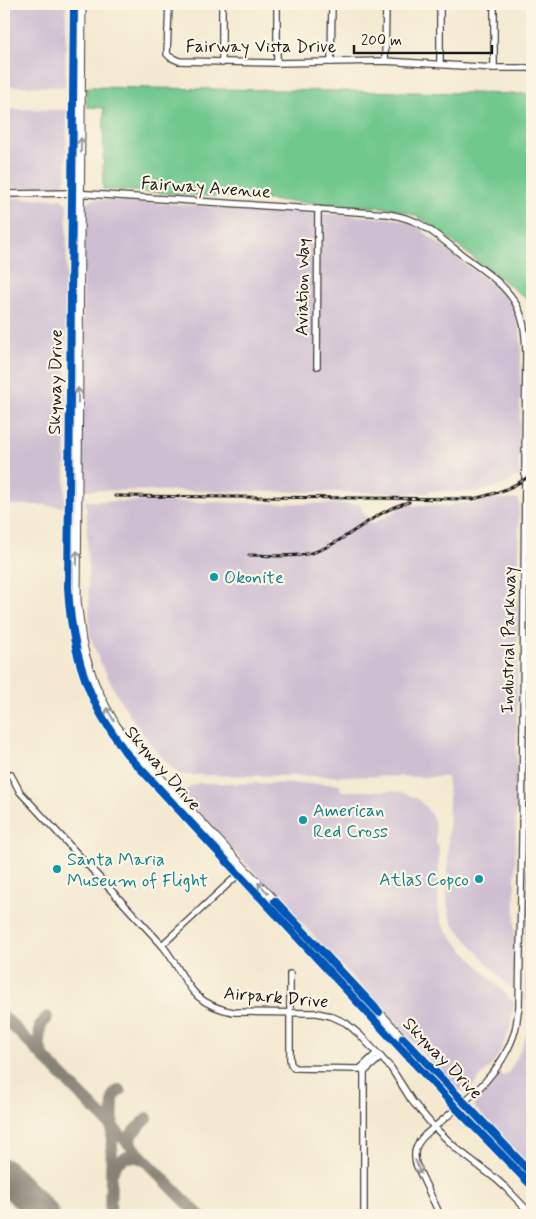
<svg xmlns="http://www.w3.org/2000/svg" width="536" height="1219" viewBox="0 0 536 1219" font-family="Mynerve,sans-serif">
	<style>
		.industrial { fill: #cebed2 }
		.green { fill: #71c88d; stroke: #467254 }
		.lines { fill: none; stroke-linecap: round; stroke-linejoin: round }
		.taxiway { stroke: #888276; stroke-width: 12 }
		.runway { stroke: #888276; stroke-width: 31 }
		.minor-casing { stroke: #3c3b37; stroke-width: 8 }
		.major-casing { stroke: #3c3b37; stroke-width: 9 }
		.minor { stroke: #fff; stroke-width: 5.5 }
		.major { stroke: #fff; stroke-width: 7 }
		.rail-casing { stroke: #1c1c1c; stroke-width: 3 }
		.rail { stroke: #fcf5e5; stroke-width: 1; stroke-dasharray: 4; stroke-linecap: butt }
		.cycleway-casing { stroke: #fcf5e5; stroke-width: 11 }
		.cycleway { stroke: #0057b8; stroke-width: 8 }
		.oneway { stroke: #999 }
		.culture-dot { fill: #0f9aa8; stroke: #fcf5e5; stroke-width: 2 }
		.labels { text-anchor: middle; stroke-width: 4.5; stroke-linejoin: round; paint-order: stroke }
		.street-label { font-size: 18px; fill: #1c1c1c; stroke: #fcf5e5 }
		.culture-label { font-size: 18px; fill: #0d838f; stroke: #fcf5e5; text-anchor: start }
	</style>
	<rect width="100%" height="100%" fill="#fcf5e5"/>
	<filter id="ink" filterUnits="userSpaceOnUse"><feTurbulence type="fractalNoise" baseFrequency=".02" numOctaves="2"/><feDisplacementMap in="SourceGraphic" scale="10" xChannelSelector="R" yChannelSelector="G"/><feConvolveMatrix kernelMatrix="1 2 1 2 8 2 1 2 1" color-interpolation-filters="sRGB"/></filter>
	<filter id="wash" filterUnits="userSpaceOnUse"><feTurbulence type="fractalNoise" baseFrequency=".0096" numOctaves="4" result="noise"/><feDisplacementMap in="SourceGraphic" scale="20" xChannelSelector="R" yChannelSelector="G"/><feGaussianBlur stdDeviation="1.12" result="paint"/><feColorMatrix in="noise" values="0 0 0 0 0 0 0 0 0 0 0 0 0 0 0 0 0 1.4 0 .05"/><feComposite in="paint" operator="in"/></filter>
	<g filter="url(#wash)">
		<rect width="100%" height="100%" fill="#f4e9d0"/>
		<g class="industrial">
			<polygon points="4,4 66,4 65,87 4,86"/>
			<polygon points="4,109 67,110 66,179 65,179 63,184 60,187 4,188"/>
			<polygon points="4,198 61,199 66,203 67,207 65,507 42,505 4,505"/>
			<polygon points="94,199 386,218 395,219 407,222 417,227 498,289 509,301 514,310 520,331 521,345 519,477 515,477 508,483 499,486 479,492 428,491 428,493 81,490 84,209 87,202"/>
			<polygon points="491,499 519,499 514,988 507,985 458,930 453,924 449,912 447,905 449,798 447,777 183,775 176,772 151,745 121,702 100,662 90,635 86,501 360,504 362,510 372,524 410,503 416,507 421,505 451,506 452,504 476,503"/>
			<polygon points="529,504 532,504 532,1005 525,999"/>
			<polygon points="199,783 340,784 341,791 395,791 404,793 416,798 426,807 433,818 436,831 436,844 439,846 438,905 441,922 452,938 514,1003 510,1028 500,1052 491,1066 471,1088 465,1091 457,1089 181,794 191,786"/>
			<polygon points="530,1023 532,1025 532,1169 476,1109 473,1104 476,1096 499,1072 503,1076 509,1072 517,1058 525,1039"/>
		</g>
		<path class="green" d="M87 87 532 94V303L426 221C415 215 404 211 391 208L103 189 104 108 87 107Z"/>
		<g class="lines">
			<g class="taxiway">
				<polyline points="4,1017 199,1215"/>
				<polyline points="43,1055 39,1045 40,1026 47,1017"/>
				<path d="M133 1148C124 1133 139 1129 147 1118"/>
				<path d="M112 1174C116 1158 131 1152 144 1160"/>
				<polyline points="110,1215 113,1099 115,1093 120,1090"/>
			</g>
			<polyline class="runway" points="4,1174 44,1215"/>
		</g>
	</g>
	<g filter="url(#ink)">
		<g class="lines">
			<g class="minor-casing">
				<g id="minor">
					<polyline points="169,4 167,54 170,57 179,61 277,63 385,61 494,68 532,68"/>
					<polyline points="385,61 386,4"/>
					<polyline points="331,62 332,4"/>
					<polyline points="222,63 222,4"/>
					<polyline points="277,63 277,4"/>
					<polyline points="440,64 440,4"/>
					<polyline points="494,68 494,4"/>
					<path d="M4 194 73 193 388 214C399 216 408 218 418 223 433 231 447 243 461 254 481 269 506 284 517 306 525 321 525 336 526 351L522 840 519 1007C517 1016 517 1025 514 1034 499 1080 459 1105 425 1135 416 1144 413 1151 416 1164L440 1215"/>
					<polyline points="317,366 318,209"/>
					<path d="M11 775 20 792 162 945C188 977 186 1003 233 1012L317 1013 331 1016 346 1023 360 1035 391 1068 412 1101 434 1127 457 1149 496 1179 506 1188 532 1215"/>
					<polyline points="162,945 241,872"/>
					<polyline points="290,974 290,1059 291,1064 294,1068 360,1069 377,1053"/>
					<polyline points="364,1072 364,1215"/>
					<polyline points="364,1072 381,1057"/>
				</g>
			</g>
			<g class="major-casing">
				<g id="major">
					<path d="M74 4 68 587C70 628 78 669 97 707 105 723 116 738 126 753L457 1109 532 1186"/>
					<polyline points="82,4 77,600 82,641 86,657 95,684 106,707 116,725 133,748 245,869 310,937 401,1036 532,1174"/>
				</g>
			</g>
			<use href="#minor" class="minor"/>
			<use href="#major" class="major"/>
			<g class="rail-casing">
				<g id="rail">
					<path d="M115 496 473 499C495 494 514 488 532 474"/>
					<path d="M249 555C269 555 292 558 311 553 346 543 373 511 409 502"/>
				</g>
			</g>
			<use href="#rail" class="rail"/>
			<g class="cycleway-casing">
				<g id="cycleway">
					<path d="M74 4 68 587C70 628 78 669 97 707 105 723 116 738 126 753L457 1109 532 1186"/>
					<polyline points="275,901 379,1012"/>
					<polyline points="403,1038 532,1174"/>
				</g>
			</g>
			<use href="#cycleway" class="cycleway"/>
		</g>
		<defs><path id="oneway-shaft" d="M-6 0H5M1.5-3L5.5 0L1.5 3" fill="none" stroke-width="1.6" stroke-linecap="round" stroke-linejoin="round" transform="scale(1.25)"/></defs>
		<g class="oneway">
			<use href="#oneway-shaft" transform="translate(81 145) rotate(-89)"/>
			<use href="#oneway-shaft" transform="translate(78 395) rotate(-90)"/>
			<use href="#oneway-shaft" transform="translate(77 558) rotate(-89)"/>
			<use href="#oneway-shaft" transform="translate(110 714) rotate(-120)"/>
			<use href="#oneway-shaft" transform="translate(263 888) rotate(-134)"/>
			<use href="#oneway-shaft" transform="translate(418 1167) rotate(69)"/>
		</g>
	</g>
	<g class="culture-dot">
		<circle cx="214" cy="577" r="5"/>
		<circle cx="303" cy="820" r="5"/>
		<circle cx="57" cy="869" r="5"/>
		<circle cx="479" cy="879" r="5"/>
	</g>
	<g class="labels">
		<g class="street-label">
			<text x="261" y="52">Fairway Vista Drive</text>
			<text transform="translate(206 187) rotate(4)" y="6">Fairway Avenue</text>
			<text transform="translate(302 287) rotate(-89)" y="6">Aviation Way</text>
			<text transform="translate(55 382) rotate(-89)" y="6">Skyway Drive</text>
			<text transform="translate(508 640) rotate(-89)" y="6">Industrial Parkway</text>
			<text transform="translate(163 768) rotate(49)" y="6">Skyway Drive</text>
			<text transform="translate(276 997) rotate(5)" y="6">Airpark Drive</text>
			<text transform="translate(443 1058) rotate(46)" y="6">Skyway Drive</text>
		</g>
		<g class="culture-label">
			<text x="224" y="583">Okonite</text>
			<text x="313" y="816">American<tspan x="313" dy="21">Red Cross</tspan></text>
			<text x="67" y="865">Santa Maria<tspan x="67" dy="21">Museum of Flight</tspan></text>
			<text x="469" y="885" text-anchor="end">Atlas Copco</text>
		</g>
	</g>
	<rect width="536" height="1219" fill="none" stroke="#fcf5e5" stroke-width="20"/>
	<path d="M354 45v8h138v-8" fill="none" stroke="#1c1c1c" stroke-width="2.5"/>
	<text x="361" y="45" font-size="15" fill="#1c1c1c" stroke="#fcf5e5" stroke-width="4" paint-order="stroke">200 m</text>
</svg>
